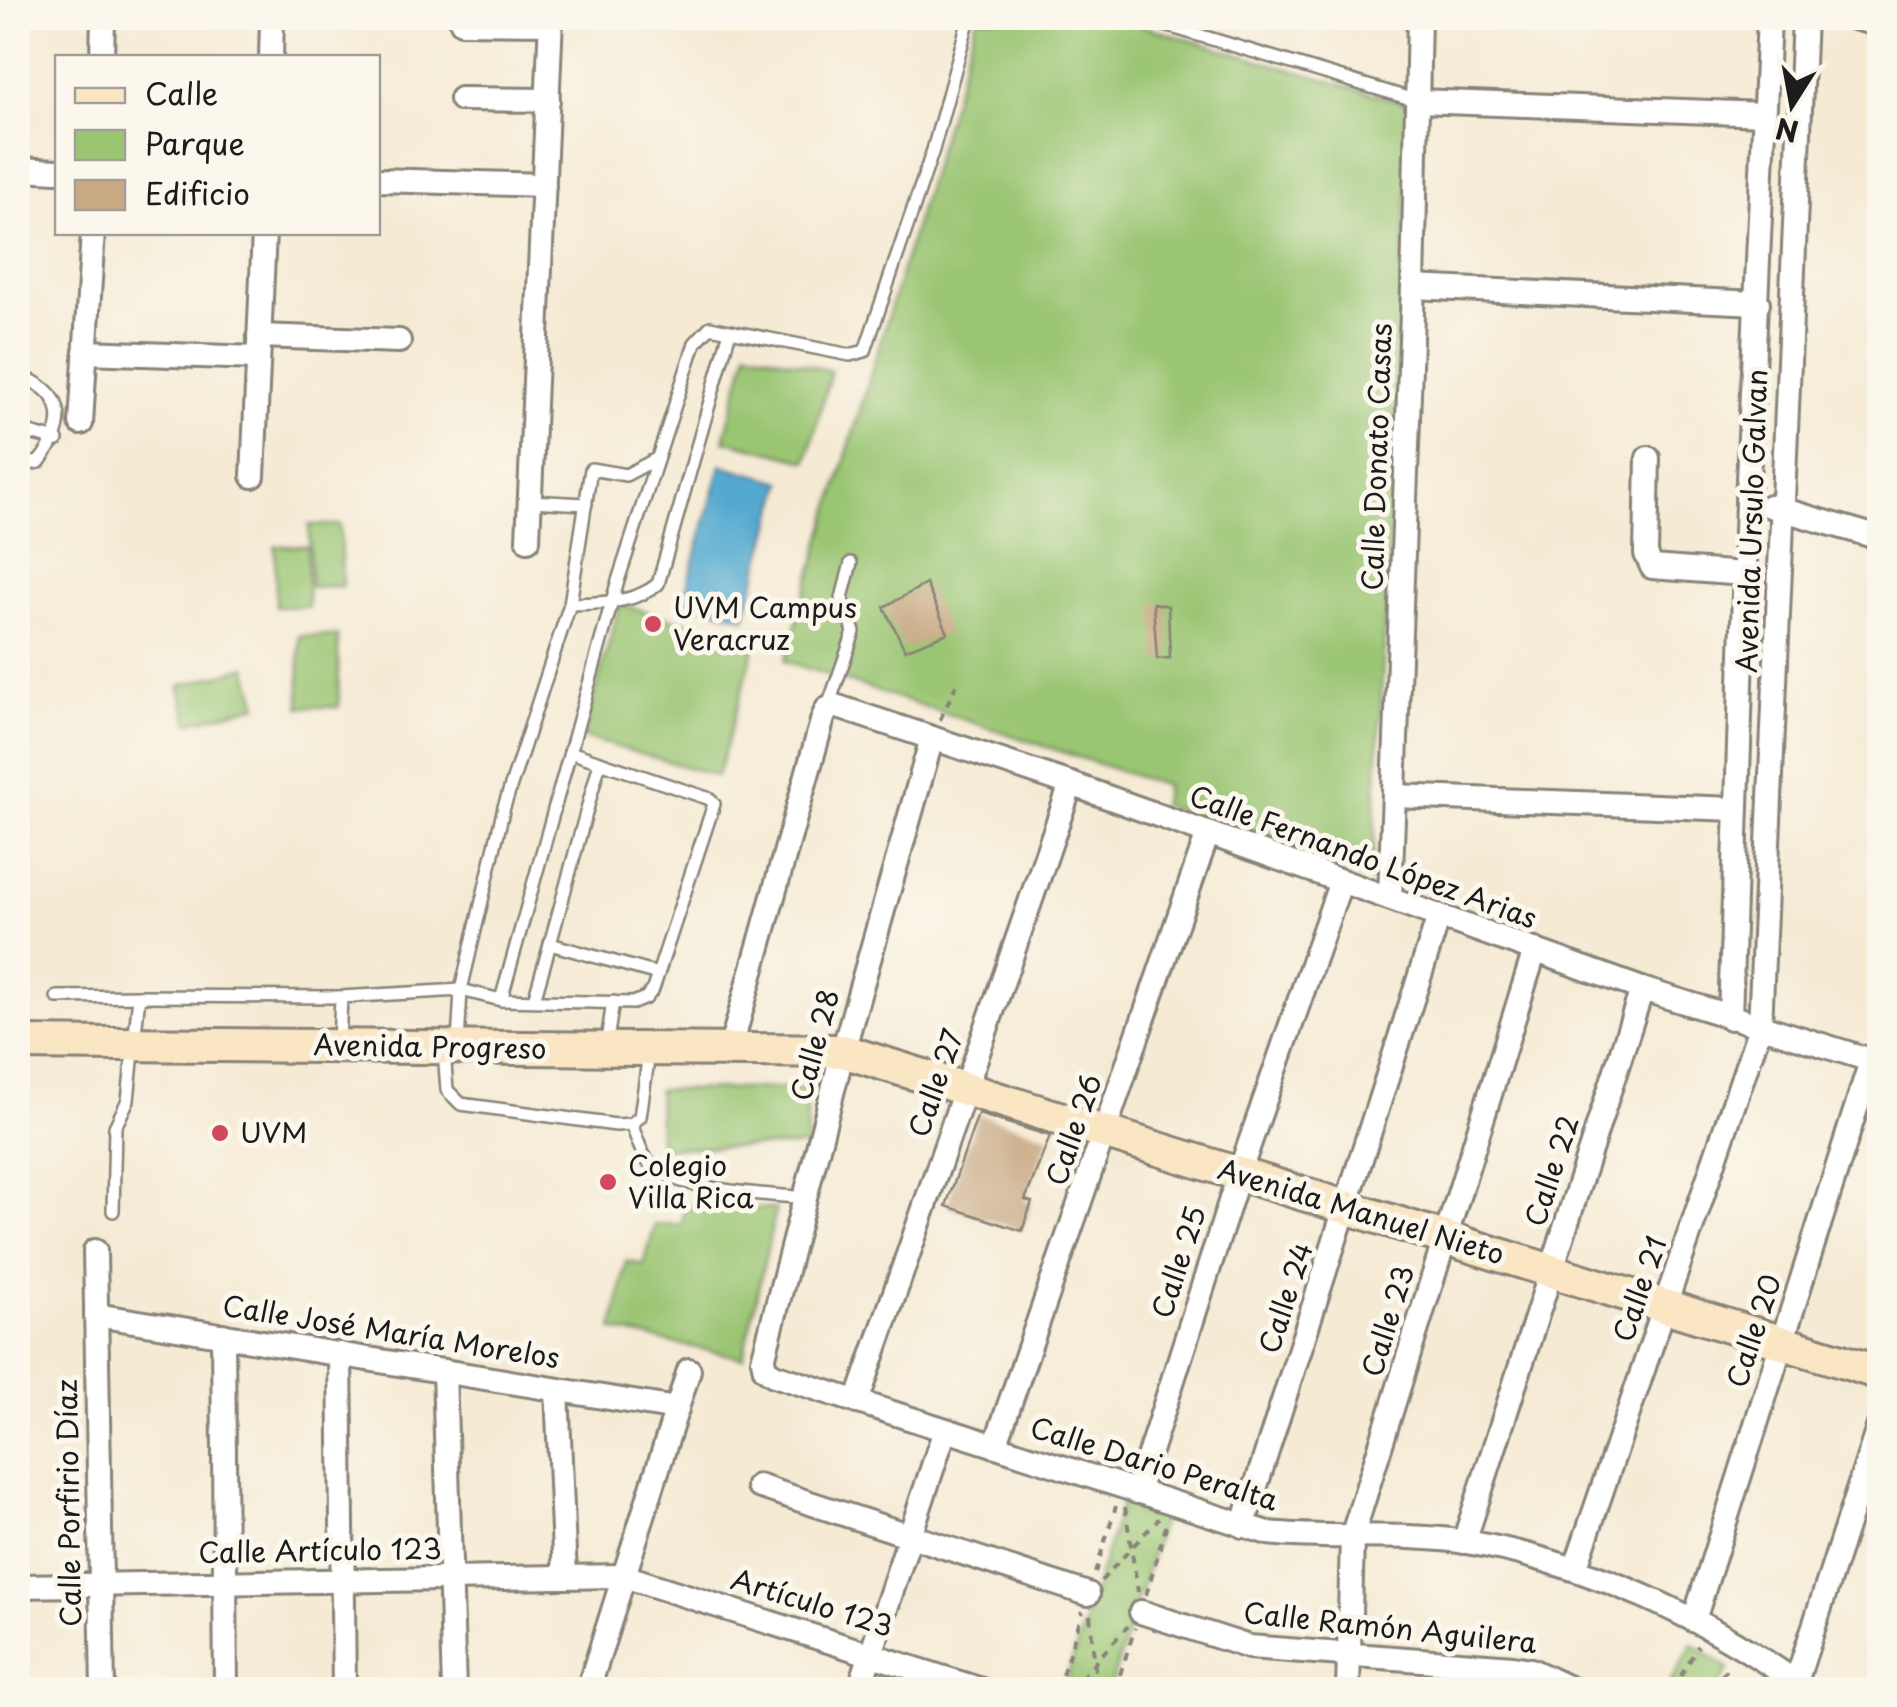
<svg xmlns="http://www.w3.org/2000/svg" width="1897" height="1707" viewBox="0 0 1897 1707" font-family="'Playpen Sans',sans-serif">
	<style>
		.green { fill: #9ac572; stroke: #5b7047; stroke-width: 2.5 }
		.water { fill: #53a9d0; stroke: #386276; stroke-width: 2.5 }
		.building { fill: #c8a984 }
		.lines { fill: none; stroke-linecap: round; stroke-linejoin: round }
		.lane-casing { stroke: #888378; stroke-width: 16 }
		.street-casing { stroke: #888378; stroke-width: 28 }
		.secondary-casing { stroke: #888378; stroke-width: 38 }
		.path { stroke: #888378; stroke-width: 4; stroke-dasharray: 8 8; stroke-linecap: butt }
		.lane { stroke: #fff; stroke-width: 11 }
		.street { stroke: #fff; stroke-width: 22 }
		.secondary { stroke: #fbe6c4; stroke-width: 32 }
		.poi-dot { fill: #d1495b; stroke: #fbf7ec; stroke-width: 4 }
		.labels { text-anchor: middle; stroke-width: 10; stroke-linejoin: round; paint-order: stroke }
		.street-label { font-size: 28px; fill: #1c1c1c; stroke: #fbf7ec }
		.poi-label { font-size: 28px; fill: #1c1c1c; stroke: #fbf7ec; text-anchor: start }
	</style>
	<rect width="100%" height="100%" fill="#fbf7ec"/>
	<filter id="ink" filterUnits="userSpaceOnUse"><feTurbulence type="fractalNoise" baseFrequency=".01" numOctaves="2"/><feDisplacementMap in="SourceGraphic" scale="20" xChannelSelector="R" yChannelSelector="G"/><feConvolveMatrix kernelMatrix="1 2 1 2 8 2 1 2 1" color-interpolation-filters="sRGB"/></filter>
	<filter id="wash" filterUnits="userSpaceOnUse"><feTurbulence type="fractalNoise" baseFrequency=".0048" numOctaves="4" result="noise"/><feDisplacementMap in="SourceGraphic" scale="40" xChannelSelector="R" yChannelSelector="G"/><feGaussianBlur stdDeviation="2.25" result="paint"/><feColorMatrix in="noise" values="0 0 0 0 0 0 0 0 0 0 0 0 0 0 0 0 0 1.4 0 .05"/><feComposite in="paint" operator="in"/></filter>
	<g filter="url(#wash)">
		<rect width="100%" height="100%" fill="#f5ead4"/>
		<g class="green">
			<polygon points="977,18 1116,18 1411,105 1372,881 1161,805 1166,786 785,661"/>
			<polygon points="748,350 831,371 807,461 724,440"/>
			<polygon points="309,525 340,525 342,586 311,587"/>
			<polygon points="275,546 307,546 308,607 276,607"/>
			<polygon points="620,604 756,643 717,776 582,737"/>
			<polygon points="299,636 338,636 339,707 300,707"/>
			<polygon points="247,667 258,705 189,723 179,686"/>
			<polygon points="807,1088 807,1146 659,1148 658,1090"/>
			<polygon points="685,1205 776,1209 743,1358 613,1330 626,1261 644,1265 655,1225 682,1224"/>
			<polygon points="1124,1495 1166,1508 1110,1689 1063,1690"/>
			<polygon points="1693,1644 1729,1669 1716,1689 1666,1689"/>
		</g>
		<polygon class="water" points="721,465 783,482 745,618 683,600"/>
		<g id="blocks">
			<g class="building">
				<polygon points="926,584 948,633 905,650 884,607"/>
				<polygon points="1153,603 1168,606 1170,658 1157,659"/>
				<polygon points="978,1114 1050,1136 1025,1200 1032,1202 1022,1231 946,1206"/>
			</g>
		</g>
	</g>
	<g filter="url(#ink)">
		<use href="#blocks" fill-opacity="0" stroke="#888378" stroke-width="2.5"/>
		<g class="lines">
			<g class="lane-casing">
				<g id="lane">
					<polyline points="1142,18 1418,101"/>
					<path d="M18 375C67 392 69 424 39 462L18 466"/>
					<polyline points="18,430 57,440"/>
					<polyline points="530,501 586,504"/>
					<path d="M570 604C600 603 634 604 658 584L730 331"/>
					<polyline points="827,709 854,632 842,598 851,563"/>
					<polyline points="600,762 550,944 658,974"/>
					<polyline points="139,996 341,997 461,990 501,1000 633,1003 646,998 653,989 714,804 710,799 570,752"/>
					<polyline points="57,997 139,996 128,1100 115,1127 113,1211"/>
					<polyline points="501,1000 616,587 695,343 710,327 850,355 865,351 933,150 969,18"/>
					<polyline points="534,1000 550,944"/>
					<polyline points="339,1043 341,997"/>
					<polyline points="458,1044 461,990 504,807 570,604 591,469 626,475 656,459"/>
					<polyline points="606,1047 613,1002"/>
					<polyline points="444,1051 447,1090 461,1104 616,1125 631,1124 640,1117 649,1053"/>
					<path d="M631 1124C637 1137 641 1156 652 1166 678 1191 767 1194 805 1198"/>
				</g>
			</g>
			<g class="street-casing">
				<g id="street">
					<polyline points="1854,18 1880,25"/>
					<polyline points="462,22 551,23"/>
					<polyline points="102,58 103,18"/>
					<polyline points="271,58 272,18"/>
					<polyline points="461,99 548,100"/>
					<polyline points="1418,101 1764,114"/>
					<polyline points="18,169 58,171"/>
					<polyline points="378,180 544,185"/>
					<polyline points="1413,287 1758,303"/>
					<polyline points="259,336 399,341"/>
					<polyline points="85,352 258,358"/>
					<polyline points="81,423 93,232"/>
					<polyline points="1648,458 1646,554 1652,567 1744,574"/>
					<polyline points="253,476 264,232"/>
					<polyline points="1770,506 1880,538"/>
					<polyline points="528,540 551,18"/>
					<path d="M932 738 843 1051 763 1360 765 1369 774 1375 1268 1533C1333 1540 1403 1532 1466 1542 1583 1561 1711 1619 1806 1690"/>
					<polyline points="1395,796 1735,809"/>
					<polyline points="1390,898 1413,287 1419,18"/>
					<polyline points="1730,1018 1747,502 1769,18"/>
					<polyline points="730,1050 823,718 827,709 835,706 1071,784 1642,989 1880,1063"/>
					<polyline points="95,1251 103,1690"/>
					<polyline points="96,1315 677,1409"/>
					<polyline points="223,1335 226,1690"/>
					<polyline points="340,1354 344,1690"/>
					<polyline points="444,1371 454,1690"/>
					<polyline points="557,1390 565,1577"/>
					<polyline points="857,1402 1071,784"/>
					<polyline points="995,1446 1208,833"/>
					<polyline points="758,1486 1088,1594"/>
					<polyline points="1137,1492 1239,1174 1341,881"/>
					<polyline points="1243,1526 1439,916"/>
					<polyline points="1464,1542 1642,989"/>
					<polyline points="1575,1569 1760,1027 1804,18"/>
					<polyline points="18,1586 624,1576 982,1690"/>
					<polyline points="1141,1612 1249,1647 1513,1667 1531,1670 1573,1690"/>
					<polyline points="1694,1620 1871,1061"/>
					<polyline points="1796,1682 1880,1422"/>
					<polyline points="588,1690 689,1370"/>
					<polyline points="859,1690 945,1430"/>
					<polyline points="1348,1690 1352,1537 1535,950"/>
				</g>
			</g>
			<g class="secondary-casing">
				<polyline id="secondary" points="18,1043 843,1051 1880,1373"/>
			</g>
			<g class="path">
				<polyline points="940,720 956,685"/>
				<polyline points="1125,1507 1138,1592"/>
				<polyline points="1095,1573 1116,1506"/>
				<polyline points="1101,1581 1159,1518"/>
				<polyline points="1146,1595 1167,1523"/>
				<polyline points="1090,1615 1097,1690"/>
				<polyline points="1057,1690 1083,1611"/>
				<polyline points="1070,1690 1128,1626"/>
				<polyline points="1115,1690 1135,1628"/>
				<polyline points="1673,1690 1698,1646"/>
				<polyline points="1713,1690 1729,1664"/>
			</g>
			<use href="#lane" class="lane"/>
			<use href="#street" class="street"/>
			<use href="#secondary" class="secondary"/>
		</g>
	</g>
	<g class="poi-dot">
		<circle cx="653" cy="624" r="10"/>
		<circle cx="220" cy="1133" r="10"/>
		<circle cx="608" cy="1182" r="10"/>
	</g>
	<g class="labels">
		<g class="street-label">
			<text transform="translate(1377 457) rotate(-88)" y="10">Calle Donato Casas</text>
			<text transform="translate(1752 521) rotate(-88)" y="10">Avenida Ursulo Galvan</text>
			<text transform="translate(1363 857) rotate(20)" y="10">Calle Fernando López Arias</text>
			<text transform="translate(815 1045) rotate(-75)" y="10">Calle 28</text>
			<text transform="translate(430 1047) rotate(1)" y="10">Avenida Progreso</text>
			<text transform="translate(936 1083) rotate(-71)" y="10">Calle 27</text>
			<text transform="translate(1074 1130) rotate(-71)" y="10">Calle 26</text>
			<text transform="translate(1552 1171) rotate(-72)" y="10">Calle 22</text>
			<text transform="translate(1361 1212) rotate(17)" y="10">Avenida Manuel Nieto</text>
			<text transform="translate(1179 1262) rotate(-72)" y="10">Calle 25</text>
			<text transform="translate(1640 1289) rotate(-71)" y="10">Calle 21</text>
			<text transform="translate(1286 1298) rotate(-72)" y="10">Calle 24</text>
			<text transform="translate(1388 1321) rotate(-73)" y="10">Calle 23</text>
			<text transform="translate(1754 1331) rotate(-72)" y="10">Calle 20</text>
			<text transform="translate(391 1332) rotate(9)" y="10">Calle José María Morelos</text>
			<text transform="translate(1154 1464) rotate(17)" y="10">Calle Dario Peralta</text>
			<text transform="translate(69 1503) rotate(-91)" y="10">Calle Porfirio Díaz</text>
			<text transform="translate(320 1551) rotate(-1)" y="10">Calle Artículo 123</text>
			<text transform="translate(812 1603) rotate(17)" y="10">Artículo 123</text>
			<text transform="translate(1390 1628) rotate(6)" y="10">Calle Ramón Aguilera</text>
		</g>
		<g class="poi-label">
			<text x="673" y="618">UVM Campus<tspan x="673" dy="32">Veracruz</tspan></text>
			<text x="240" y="1143">UVM</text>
			<text x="628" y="1176">Colegio<tspan x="628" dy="32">Villa Rica</tspan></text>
		</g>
	</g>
	<rect width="1897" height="1707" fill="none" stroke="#fbf7ec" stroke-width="60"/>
	<rect x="55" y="55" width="325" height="180" fill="#fbf7ec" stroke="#a29f99" stroke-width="2.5"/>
	<rect x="75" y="88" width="50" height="15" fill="#fbe6c4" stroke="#a29f99" stroke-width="2.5"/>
	<text x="145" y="105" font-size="30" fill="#1c1c1c">Calle</text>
	<rect x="75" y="130" width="50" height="30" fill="#9ac572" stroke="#a29f99" stroke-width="2.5"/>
	<text x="145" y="155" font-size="30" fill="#1c1c1c">Parque</text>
	<rect x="75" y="180" width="50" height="30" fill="#c8a984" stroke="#a29f99" stroke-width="2.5"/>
	<text x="145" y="205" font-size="30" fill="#1c1c1c">Edificio</text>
	<g transform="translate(1792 105) rotate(191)" stroke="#fbf7ec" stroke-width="8" paint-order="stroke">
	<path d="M0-8L18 38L0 25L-18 38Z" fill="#1c1c1c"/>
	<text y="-15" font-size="28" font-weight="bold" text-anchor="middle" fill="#1c1c1c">N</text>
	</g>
</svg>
